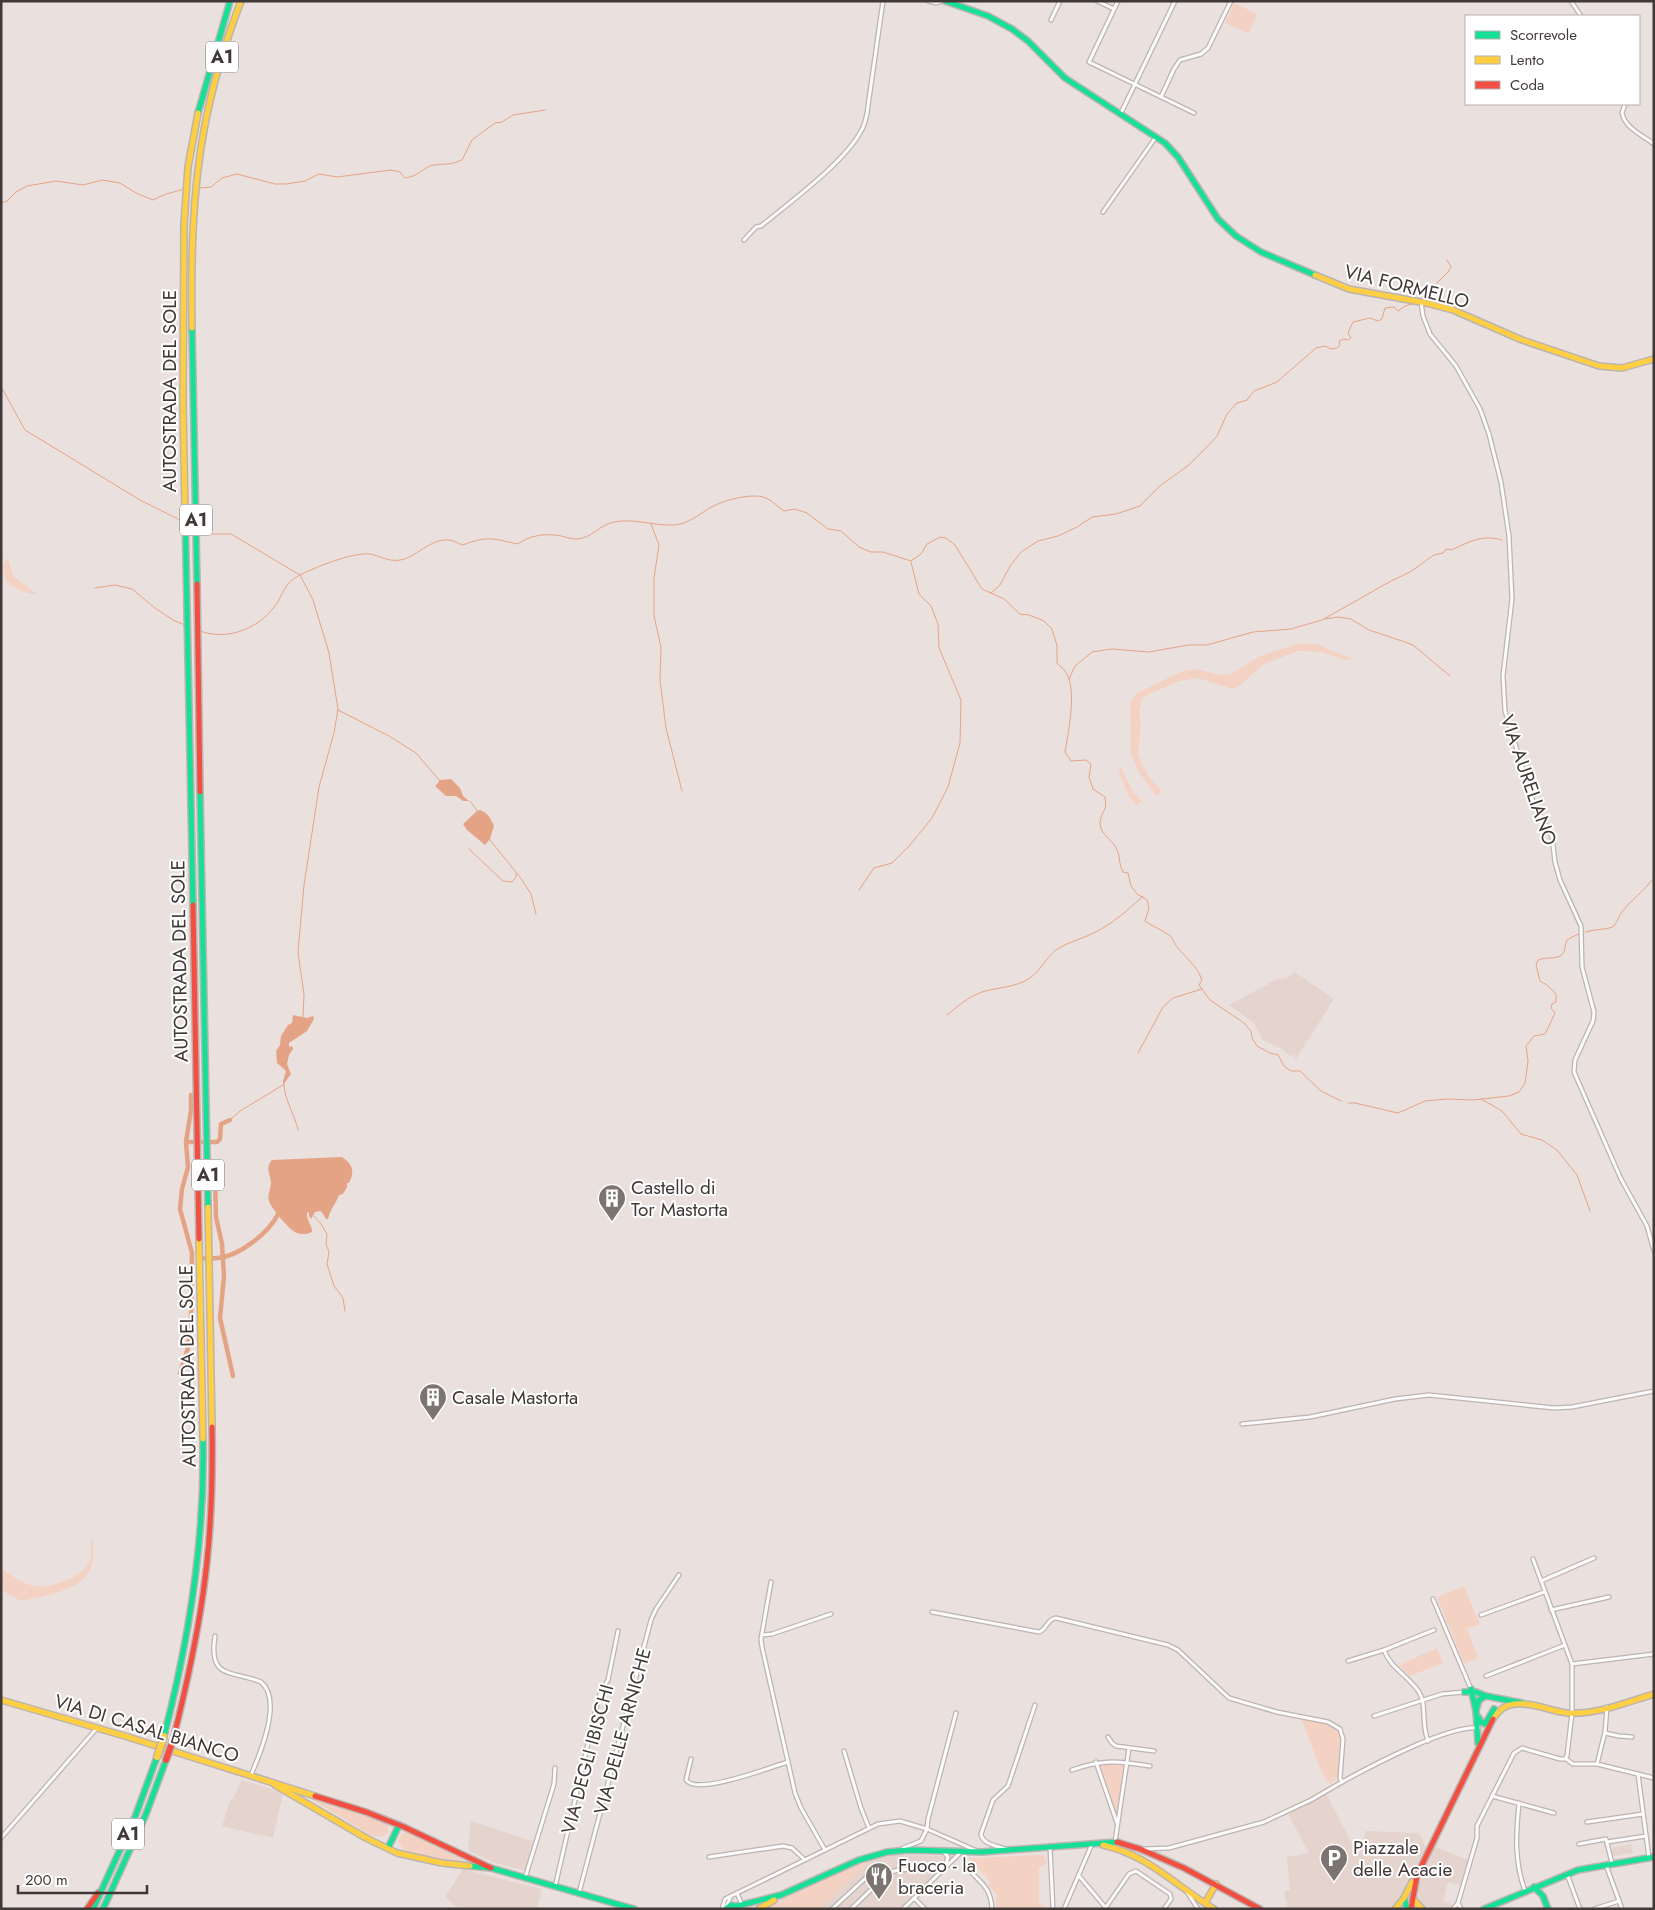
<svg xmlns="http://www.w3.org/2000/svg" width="1655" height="1910" viewBox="0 0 1655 1910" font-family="Jost,sans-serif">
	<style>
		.built { fill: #e5d4ce }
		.green { fill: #f4d2c3 }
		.water { fill: #e5a386 }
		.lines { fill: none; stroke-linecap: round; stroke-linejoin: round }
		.stream { stroke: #e5a386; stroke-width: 1 }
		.canal { stroke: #e5a386; stroke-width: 4.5 }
		.street-casing { stroke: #bbb4b1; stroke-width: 5.5 }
		.fast-casing { stroke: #bbb4b1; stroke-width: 8 }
		.slow-casing { stroke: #bbb4b1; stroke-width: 8 }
		.jam-casing { stroke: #bbb4b1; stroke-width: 8 }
		.street { stroke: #fcfafa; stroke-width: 3 }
		.fast { stroke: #16e098; stroke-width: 5 }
		.slow { stroke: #ffcf43; stroke-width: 5 }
		.jam { stroke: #f24e42; stroke-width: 5 }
		.slow-bridge-casing { stroke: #c0b1ab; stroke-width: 9; stroke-linecap: butt }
		.jam-bridge-casing { stroke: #c0b1ab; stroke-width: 9; stroke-linecap: butt }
		.slow-bridge { stroke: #ffcf43; stroke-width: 6 }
		.jam-bridge { stroke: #f24e42; stroke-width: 6 }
		.labels { text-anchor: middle; stroke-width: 4; stroke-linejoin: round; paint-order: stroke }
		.shield { fill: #fff; stroke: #797473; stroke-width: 1 }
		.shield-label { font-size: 18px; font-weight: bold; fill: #403937 }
		.street-label { font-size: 19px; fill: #403937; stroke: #fff }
		.poi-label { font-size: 19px; fill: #403937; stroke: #fff; text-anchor: start }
	</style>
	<rect width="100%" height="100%" fill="#eae1de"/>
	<g class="built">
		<polygon points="1295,972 1334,999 1296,1059 1293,1055 1290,1056 1283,1050 1262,1039 1254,1023 1229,1005 1277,979 1286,978"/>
		<polygon points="242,1780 283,1793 273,1838 222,1826 230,1801 234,1797"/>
		<polygon points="1326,1794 1353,1845 1364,1840 1365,1831 1419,1833 1426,1848 1402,1896 1393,1908 1288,1909 1284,1892 1290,1890 1287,1857 1309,1853 1288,1814"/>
		<polygon points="471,1821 535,1842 525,1871 495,1863 471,1852 468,1848"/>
		<polygon points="1631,1844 1633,1853 1614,1856 1612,1850 1615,1847"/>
		<polygon points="1434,1846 1468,1860 1460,1885 1448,1882 1443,1901 1455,1905 1455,1907 1424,1907 1419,1900 1418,1886"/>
		<polygon points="892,1855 955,1856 901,1909 820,1909 871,1859"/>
		<polygon points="463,1869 542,1889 537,1909 459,1909 445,1897"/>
	</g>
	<g class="green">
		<polygon points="1234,3 1257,14 1249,33 1225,23"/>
		<path d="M8 558 13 576 37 594C29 594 18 591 11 585 3 579 0 565 8 558Z"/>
		<polygon points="1298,644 1316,644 1353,659 1345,660 1321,652 1298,651 1264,664 1239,686 1233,689 1197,678 1180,681 1147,695 1142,699 1139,711 1141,725 1138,755 1149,777 1161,791 1158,795 1156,795 1138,771 1131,754 1130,703 1137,693 1183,671 1196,669 1220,675 1231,674 1260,656"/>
		<polygon points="1121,767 1133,792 1142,801 1136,805 1129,797 1118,770"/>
		<path d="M92 1538C94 1545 94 1551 93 1558 90 1591 47 1595 21 1601L1 1590V1569C11 1575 24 1585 36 1586 50 1589 80 1577 88 1564 94 1555 88 1546 92 1538Z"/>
		<polygon points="1464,1586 1480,1625 1467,1628 1478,1658 1464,1664 1437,1597"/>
		<polygon points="1437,1648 1443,1663 1410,1676 1399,1665"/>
		<polygon points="1301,1718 1332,1724 1340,1733 1338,1776 1330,1785 1321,1771"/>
		<polygon points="1101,1763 1124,1763 1126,1765 1118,1813 1116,1814 1099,1765"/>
		<polygon points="309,1798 383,1821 388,1826 388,1833 381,1837 370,1835"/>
		<path d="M405 1832 410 1833 463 1860 461 1862H453C442 1860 399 1856 399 1841 399 1837 402 1834 405 1832Z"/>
		<polygon points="1044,1855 1047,1862 1039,1868 1039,1903 1048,1909 996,1909 996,1894 988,1885 991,1882 968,1858"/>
		<polygon points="871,1859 820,1909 767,1909 784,1898"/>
	</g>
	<g class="water">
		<polygon points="451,779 460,788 463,796 469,801 463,801 456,796 446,796 435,786 439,782 439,780"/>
		<path d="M480 810C488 813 491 819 494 826L490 839 485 845 467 830 463 824 477 811Z"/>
		<polygon points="293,1015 307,1018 313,1016 314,1019 307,1031 289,1043 289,1047 292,1046 293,1049 289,1055 287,1064 291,1074 283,1085 283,1081 286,1071 277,1063 276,1051 280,1045 281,1036 288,1025 292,1023"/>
		<path d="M342 1157C353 1164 355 1172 349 1183H347V1187L343 1194 339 1195C336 1204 331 1207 328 1219H326L321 1211 315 1212 311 1219 309 1216V1213L307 1212C306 1220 312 1224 312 1232 308 1234 302 1235 297 1233 290 1231 271 1208 269 1201 267 1195 271 1188 271 1182 270 1173 265 1168 272 1160Z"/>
	</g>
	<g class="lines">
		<g class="stream">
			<path d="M199 188 211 187 222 178 237 174 275 184H286L305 181 319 174 337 177 391 170 400 172 405 178C420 176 423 167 434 165 447 163 448 166 462 160L472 140 495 123 502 122 513 115 545 110"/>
			<polyline points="1,203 7,201 16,192 27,186 56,181 83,185 102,180 120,183 136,193 153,200 166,194 185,189"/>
			<polyline points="1423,297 1448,272 1451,267 1447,260"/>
			<polyline points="1,391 3,390 25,430 140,500 182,521"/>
			<polyline points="651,524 659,545 654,578 654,616 661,647 660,680 666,728 682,791"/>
			<polyline points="199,529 209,534 231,534 300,575 313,600 329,653 338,709 334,733 319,787 304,885 298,952 304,995 303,1017"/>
			<polyline points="95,588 115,585 132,589 155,608 173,620 185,625"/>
			<polyline points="991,593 1000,585 1010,566 1021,552 1038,541 1058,536 1077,527 1092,517 1116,514 1140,506 1161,485 1189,465 1206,448 1217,436 1227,414 1237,403 1247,400 1254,391 1277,382 1316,348 1325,346 1331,349 1337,348 1340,345 1339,341 1344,339 1348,340 1351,338 1348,333 1353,322 1370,318 1378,321 1382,319 1385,308 1394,307 1398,311 1405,306 1416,303"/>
			<polyline points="1325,619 1338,617 1351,619 1369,630 1405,642 1413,645 1450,676"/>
			<path d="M200 631C227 641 258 629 275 606 284 593 284 583 300 575 316 567 353 552 370 554 380 556 389 562 400 560 415 558 431 538 449 540 453 540 459 544 463 545 488 535 493 539 518 544 530 535 546 533 561 536 566 537 571 539 576 539 591 539 599 525 614 522 634 518 654 526 674 525 688 524 697 516 708 509 721 501 740 496 755 496 769 496 774 504 784 511L795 509 807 513 828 529 841 531 859 547 871 552H883L911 561 921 554 927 544 940 537 946 538 955 545 982 589 1004 599 1020 614 1029 615 1044 621 1052 629 1057 646V663C1059 666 1063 668 1065 671 1078 688 1068 733 1065 752L1071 761 1086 760 1091 764 1089 777 1093 789 1105 797C1108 812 1101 810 1100 823 1100 834 1110 838 1115 846 1121 855 1118 863 1123 872L1128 873 1131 886 1137 894 1147 900 1149 908 1145 921C1153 927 1161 929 1169 935 1174 939 1174 944 1178 948 1187 959 1197 966 1202 980L1199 985 1210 1000 1244 1023 1251 1031 1252 1038 1257 1046 1270 1053 1278 1055 1284 1066 1291 1071H1300L1321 1091 1341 1101"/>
			<path d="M1069 679 1075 666 1092 652 1112 649 1149 652 1188 645H1207L1253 632 1291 629 1322 620 1391 581 1410 572 1434 555 1443 553 1446 549 1451 550C1470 542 1481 534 1502 540"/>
			<polyline points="338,710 389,736 416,753 440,781"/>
			<polyline points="470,801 478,812"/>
			<polyline points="489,839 520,877 531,894 536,914"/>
			<polyline points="469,849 503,881 512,882 516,877 516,874"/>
			<polyline points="859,890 874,868 892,863 910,845 932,818 948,787 960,743 961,700 939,648 938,624 931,606 919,594 911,562"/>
			<path d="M1585 932C1595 929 1604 930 1613 927 1617 923 1618 918 1621 913 1631 900 1644 891 1654 878"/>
			<path d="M947 1015C958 1006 968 997 982 992 998 987 1015 988 1030 978 1040 971 1046 958 1056 950 1066 943 1076 941 1087 936 1109 927 1126 912 1143 896"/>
			<polyline points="1138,1053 1163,1007 1173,998 1202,989"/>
			<path d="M284 1083C283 1097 295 1115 298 1130"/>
			<polyline points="1481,1099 1502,1111 1521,1134 1542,1140 1557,1150 1577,1175 1590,1211"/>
			<path d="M1348 1103H1355L1398 1113 1425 1101 1447 1099 1473 1100 1509 1096 1519 1092 1525 1083 1528 1061 1526 1046 1534 1036 1545 1034 1555 1013 1551 1008 1552 1004 1556 1002V994L1547 985 1540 981 1536 965 1538 960C1546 956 1560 961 1564 952 1565 949 1565 944 1567 940L1580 933"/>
			<polyline points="230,1120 240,1111 283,1085"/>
			<polyline points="314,1216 321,1224 327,1234 326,1244 329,1252 327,1264 334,1286 343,1298 345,1311"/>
		</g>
		<g class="canal">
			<polyline points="186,1142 217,1142 220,1139 221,1124 230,1120"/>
			<polyline points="215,1174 216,1217 222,1244 224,1276 220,1318 233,1376"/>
			<path d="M198 1258C204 1258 211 1259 218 1258 239 1256 269 1233 278 1214"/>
			<polyline points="180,1373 188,1348 191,1317 192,1253 180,1209 182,1189 188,1167 186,1142 191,1110 191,1095"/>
		</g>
		<g class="street-casing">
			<g id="street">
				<polyline points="928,1 936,3 943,1"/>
				<polyline points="1097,1 1114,9"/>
				<polyline points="1118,1 1089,62 1194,113"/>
				<polyline points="1571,1 1581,16"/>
				<polyline points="1051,20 1060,1"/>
				<polyline points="1161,97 1174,69 1180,60 1201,54 1208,48 1231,1"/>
				<path d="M1625 104 1622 113C1625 128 1642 135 1654 144"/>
				<polyline points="1121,113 1175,1"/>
				<polyline points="1103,212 1156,137"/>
				<path d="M744 240 756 227 761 226C789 203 845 162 861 131 864 126 866 119 867 113L883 1"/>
				<polyline points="1421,302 1423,316 1430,334 1456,366 1480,409 1489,434 1501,482 1509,536 1512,599 1503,676 1505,711 1532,799 1552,837 1555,862 1560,880 1581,926 1582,967 1594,1012 1593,1021 1575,1060 1574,1072 1621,1179 1647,1226 1654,1251"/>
				<polyline points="1242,1424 1310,1417 1395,1399 1429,1395 1554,1408 1572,1407 1654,1391"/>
				<polyline points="1541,1581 1594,1558"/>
				<polyline points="771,1582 761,1639 762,1647 795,1793 801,1808 825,1850"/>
				<polyline points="1433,1599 1471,1689"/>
				<polyline points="1551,1610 1609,1597"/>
				<path d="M932 1612 1039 1632C1047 1629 1047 1619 1056 1618L1168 1645 1178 1650 1229 1698 1277 1712 1328 1722 1340 1729 1343 1739 1340 1778 1342 1782 1311 1800 1264 1822 1169 1848 1144 1849"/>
				<polyline points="1481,1615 1544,1592"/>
				<polyline points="762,1635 772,1634 831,1614"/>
				<path d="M215 1636C208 1680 232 1670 261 1682 283 1700 260 1754 251 1775"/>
				<path d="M1384 1650C1390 1668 1409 1676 1419 1692 1427 1704 1421 1724 1428 1741"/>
				<polyline points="1348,1661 1384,1650 1434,1630"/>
				<polyline points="1572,1664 1654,1654"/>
				<polyline points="1486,1676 1565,1645"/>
				<polyline points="1607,1707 1605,1732 1597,1764 1654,1778"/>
				<polyline points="1374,1716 1442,1694 1464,1692"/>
				<polyline points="1605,1733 1619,1736 1632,1737"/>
				<polyline points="1108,1737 1112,1743 1116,1746 1154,1751"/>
				<polyline points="844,1751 861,1808 869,1828"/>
				<path d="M691 1759 686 1780C697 1796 770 1767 788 1762"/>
				<polyline points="1566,1759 1573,1764 1597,1764"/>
				<polyline points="1096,1762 1117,1823"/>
				<path d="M1072 1770C1103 1759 1118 1761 1150 1766"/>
				<polyline points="1638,1774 1649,1858"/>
				<path d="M1342 1782C1371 1766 1448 1725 1479 1728"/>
				<polyline points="1492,1796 1554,1813"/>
				<path d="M1519 1803C1516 1834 1514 1861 1525 1891"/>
				<polyline points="1587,1822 1643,1814"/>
				<polyline points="1,1838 97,1728"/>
				<polyline points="1115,1842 1129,1748"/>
				<polyline points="1607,1842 1646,1836"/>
				<polyline points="1579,1844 1606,1839 1612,1863"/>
				<polyline points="903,1848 921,1841 927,1829 977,1851"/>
				<polyline points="1050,1848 1053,1909"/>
				<path d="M1006 1849C997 1846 982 1844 981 1834L993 1800 1008 1786 1035 1705"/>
				<polyline points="944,1852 948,1857 946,1864"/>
				<polyline points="709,1857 783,1846 792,1848 804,1859"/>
				<polyline points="1606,1865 1622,1909"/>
				<path d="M969 1870C982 1884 991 1888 992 1909"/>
				<polyline points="1567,1874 1580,1909"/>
				<polyline points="1079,1876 1106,1908"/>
				<polyline points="525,1878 554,1784 555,1768"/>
				<polyline points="555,1887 598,1700 601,1691 608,1680 618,1631"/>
				<polyline points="1187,1892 1198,1909"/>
				<polyline points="579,1893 651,1620 656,1609 679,1575"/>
				<polyline points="737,1893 742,1905"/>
				<polyline points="914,1898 925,1909"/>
				<polyline points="1458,1903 1461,1909"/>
				<polyline points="726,1907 731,1896 878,1824 900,1821 927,1829 928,1819 956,1713"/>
				<polyline points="1106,1907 1129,1874 1136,1871 1170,1894 1171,1899 1164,1909"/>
				<polyline points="722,1909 725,1899 731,1896"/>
				<polyline points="832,1909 871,1873 876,1873 881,1875 898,1870 944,1867"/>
				<polyline points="851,1909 878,1883 881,1875"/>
				<polyline points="903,1909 960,1853"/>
				<polyline points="1064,1909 1092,1844"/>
				<polyline points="1453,1909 1458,1903 1477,1838 1477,1826 1514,1753 1522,1748 1560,1759 1565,1759 1567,1756 1572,1713 1572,1664 1533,1559"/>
				<polyline points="1594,1909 1619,1901"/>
			</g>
		</g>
		<g class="fast-casing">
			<g id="fast">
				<polyline points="945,1 988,16 1012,29 1028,41 1065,78 1165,143 1178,157 1218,219 1236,236 1261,252 1315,275"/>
				<polyline points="198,113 230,1"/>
				<polyline points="192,328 197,584"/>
				<polyline points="185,510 193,905"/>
				<polyline points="200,792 208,1207"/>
				<polyline points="1471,1689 1476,1711"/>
				<polyline points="1464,1692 1476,1692 1486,1696"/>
				<polyline points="1479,1718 1481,1722 1485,1724 1494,1709"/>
				<path d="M164 1736C189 1640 205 1539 203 1439"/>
				<polyline points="1478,1743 1476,1710 1479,1700 1486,1696 1522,1703"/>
				<polyline points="388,1848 399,1825"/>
				<polyline points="470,1866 491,1868 634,1909"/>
				<polyline points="1534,1887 1543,1896 1548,1909"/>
				<polyline points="1404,1898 1407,1909"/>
				<polyline points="737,1906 781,1895 859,1860 887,1852 909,1850 982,1852 1117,1842"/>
				<polyline points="93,1909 135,1817 157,1757"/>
				<polyline points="103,1909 146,1814 166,1760"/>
				<polyline points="726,1909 731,1905 738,1907"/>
				<polyline points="1484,1909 1578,1870 1654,1857"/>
			</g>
		</g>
		<g class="slow-casing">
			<g id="slow">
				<polyline points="1315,275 1349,289 1426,303 1453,310 1522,340 1599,366 1622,368 1654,359"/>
				<path d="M192 328C191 262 192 194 204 130 212 86 225 43 241 1"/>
				<polyline points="185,510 183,404 184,224 188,167 198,113"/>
				<polyline points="208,1207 212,1427"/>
				<polyline points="199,1239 203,1439"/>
				<polyline points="1,1700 128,1737 315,1796"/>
				<path d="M1493 1719C1498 1711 1504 1705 1514 1704 1532 1702 1550 1711 1567 1713 1597 1715 1627 1702 1654 1694"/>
				<polyline points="275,1785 366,1838 397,1853 442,1863 470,1866"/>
				<path d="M1103 1845C1148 1855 1176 1886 1214 1909"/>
				<polyline points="1414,1900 1422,1909"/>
				<polyline points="1205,1903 1216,1884"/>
				<polyline points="759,1909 774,1900"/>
				<polyline points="1395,1909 1404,1898 1412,1882"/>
			</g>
		</g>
		<g class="jam-casing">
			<g id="jam">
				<polyline points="197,584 200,792"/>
				<polyline points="193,905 199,1239"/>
				<path d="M173 1740C185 1692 196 1643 203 1594 211 1539 213 1483 212 1427"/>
				<polyline points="315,1796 366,1812 404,1827 491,1868"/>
				<polyline points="1117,1842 1140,1849 1184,1868 1260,1909"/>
				<polyline points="87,1909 98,1893"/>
				<polyline points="1411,1909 1417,1875 1493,1719"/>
			</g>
		</g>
		<use href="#street" class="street"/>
		<use href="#fast" class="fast"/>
		<use href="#slow" class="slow"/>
		<use href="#jam" class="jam"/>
		<g class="slow-bridge-casing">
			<polyline id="slow-bridge" points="157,1757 164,1736"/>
		</g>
		<g class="jam-bridge-casing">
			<polyline id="jam-bridge" points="166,1760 173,1740"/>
		</g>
		<use href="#slow-bridge" class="slow-bridge"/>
		<use href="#jam-bridge" class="jam-bridge"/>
	</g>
	<defs>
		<g id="building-pin" transform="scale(1.4375)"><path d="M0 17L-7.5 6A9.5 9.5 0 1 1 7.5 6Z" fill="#7c7471" stroke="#fff"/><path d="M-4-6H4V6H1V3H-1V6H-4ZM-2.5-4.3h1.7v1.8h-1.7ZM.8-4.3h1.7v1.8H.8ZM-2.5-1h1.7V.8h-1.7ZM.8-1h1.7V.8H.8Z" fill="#fff"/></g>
		<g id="parking-pin" transform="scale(1.4375)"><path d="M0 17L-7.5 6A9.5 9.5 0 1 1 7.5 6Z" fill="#7c7471" stroke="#fff"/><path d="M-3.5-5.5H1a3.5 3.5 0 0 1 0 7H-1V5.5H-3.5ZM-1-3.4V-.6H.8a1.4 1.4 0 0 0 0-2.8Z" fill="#fff"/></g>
		<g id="restaurant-pin" transform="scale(1.4375)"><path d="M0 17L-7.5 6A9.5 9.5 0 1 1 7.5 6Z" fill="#7c7471" stroke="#fff"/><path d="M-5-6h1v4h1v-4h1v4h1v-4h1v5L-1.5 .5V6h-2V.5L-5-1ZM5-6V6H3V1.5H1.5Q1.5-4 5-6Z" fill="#fff"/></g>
	</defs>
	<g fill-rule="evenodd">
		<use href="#building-pin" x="612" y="1198"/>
		<use href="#building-pin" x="433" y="1397"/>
		<use href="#parking-pin" x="1334" y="1858"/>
		<use href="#restaurant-pin" x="879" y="1876"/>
	</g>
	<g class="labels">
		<g class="shield">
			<rect x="206" y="41.5" width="32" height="31" rx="4"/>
			<rect x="180" y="504.5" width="32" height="31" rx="4"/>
			<rect x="192" y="1159.5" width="32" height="31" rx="4"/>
			<rect x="112" y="1818.5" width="32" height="31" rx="4"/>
		</g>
		<g class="shield-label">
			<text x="222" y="63">A1</text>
			<text x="196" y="526">A1</text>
			<text x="208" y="1181">A1</text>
			<text x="128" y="1840">A1</text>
		</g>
		<g class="street-label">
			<text transform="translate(1407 286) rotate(14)" y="7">VIA FORMELLO</text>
			<text transform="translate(169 391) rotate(-90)" y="7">AUTOSTRADA DEL SOLE</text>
			<text transform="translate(1529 780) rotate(71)" y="7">VIA AURELIANO</text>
			<text transform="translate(179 961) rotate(-91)" y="7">AUTOSTRADA DEL SOLE</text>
			<text transform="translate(187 1366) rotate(-91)" y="7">AUTOSTRADA DEL SOLE</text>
			<text transform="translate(147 1728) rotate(17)" y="7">VIA DI CASAL BIANCO</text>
			<text transform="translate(622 1731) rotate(-75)" y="7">VIA DELLE ARNICHE</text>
			<text transform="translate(587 1759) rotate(-75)" y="7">VIA DEGLI IBISCHI</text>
		</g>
		<g class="poi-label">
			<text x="631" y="1194">Castello di<tspan x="631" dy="22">Tor Mastorta</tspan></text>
			<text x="452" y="1404">Casale Mastorta</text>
			<text x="1353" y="1854">Piazzale<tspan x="1353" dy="22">delle Acacie</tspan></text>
			<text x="898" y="1872">Fuoco - la<tspan x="898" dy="22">braceria</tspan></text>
		</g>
	</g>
	<rect width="1655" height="1910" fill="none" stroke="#403937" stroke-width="5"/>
	<rect x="1465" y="15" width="175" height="90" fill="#ffffff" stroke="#b3b0af"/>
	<rect x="1475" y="31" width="25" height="8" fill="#16e098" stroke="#b3b0af"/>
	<text x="1510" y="40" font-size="15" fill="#403937">Scorrevole</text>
	<rect x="1475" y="56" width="25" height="8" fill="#ffcf43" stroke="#b3b0af"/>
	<text x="1510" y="65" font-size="15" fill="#403937">Lento</text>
	<rect x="1475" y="81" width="25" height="8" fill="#f24e42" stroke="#b3b0af"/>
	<text x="1510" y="90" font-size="15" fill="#403937">Coda</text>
	<path d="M18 1885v8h129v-8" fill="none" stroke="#403937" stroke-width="2.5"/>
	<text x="25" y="1885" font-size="15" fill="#403937" stroke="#ffffff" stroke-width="4" paint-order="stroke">200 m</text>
</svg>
